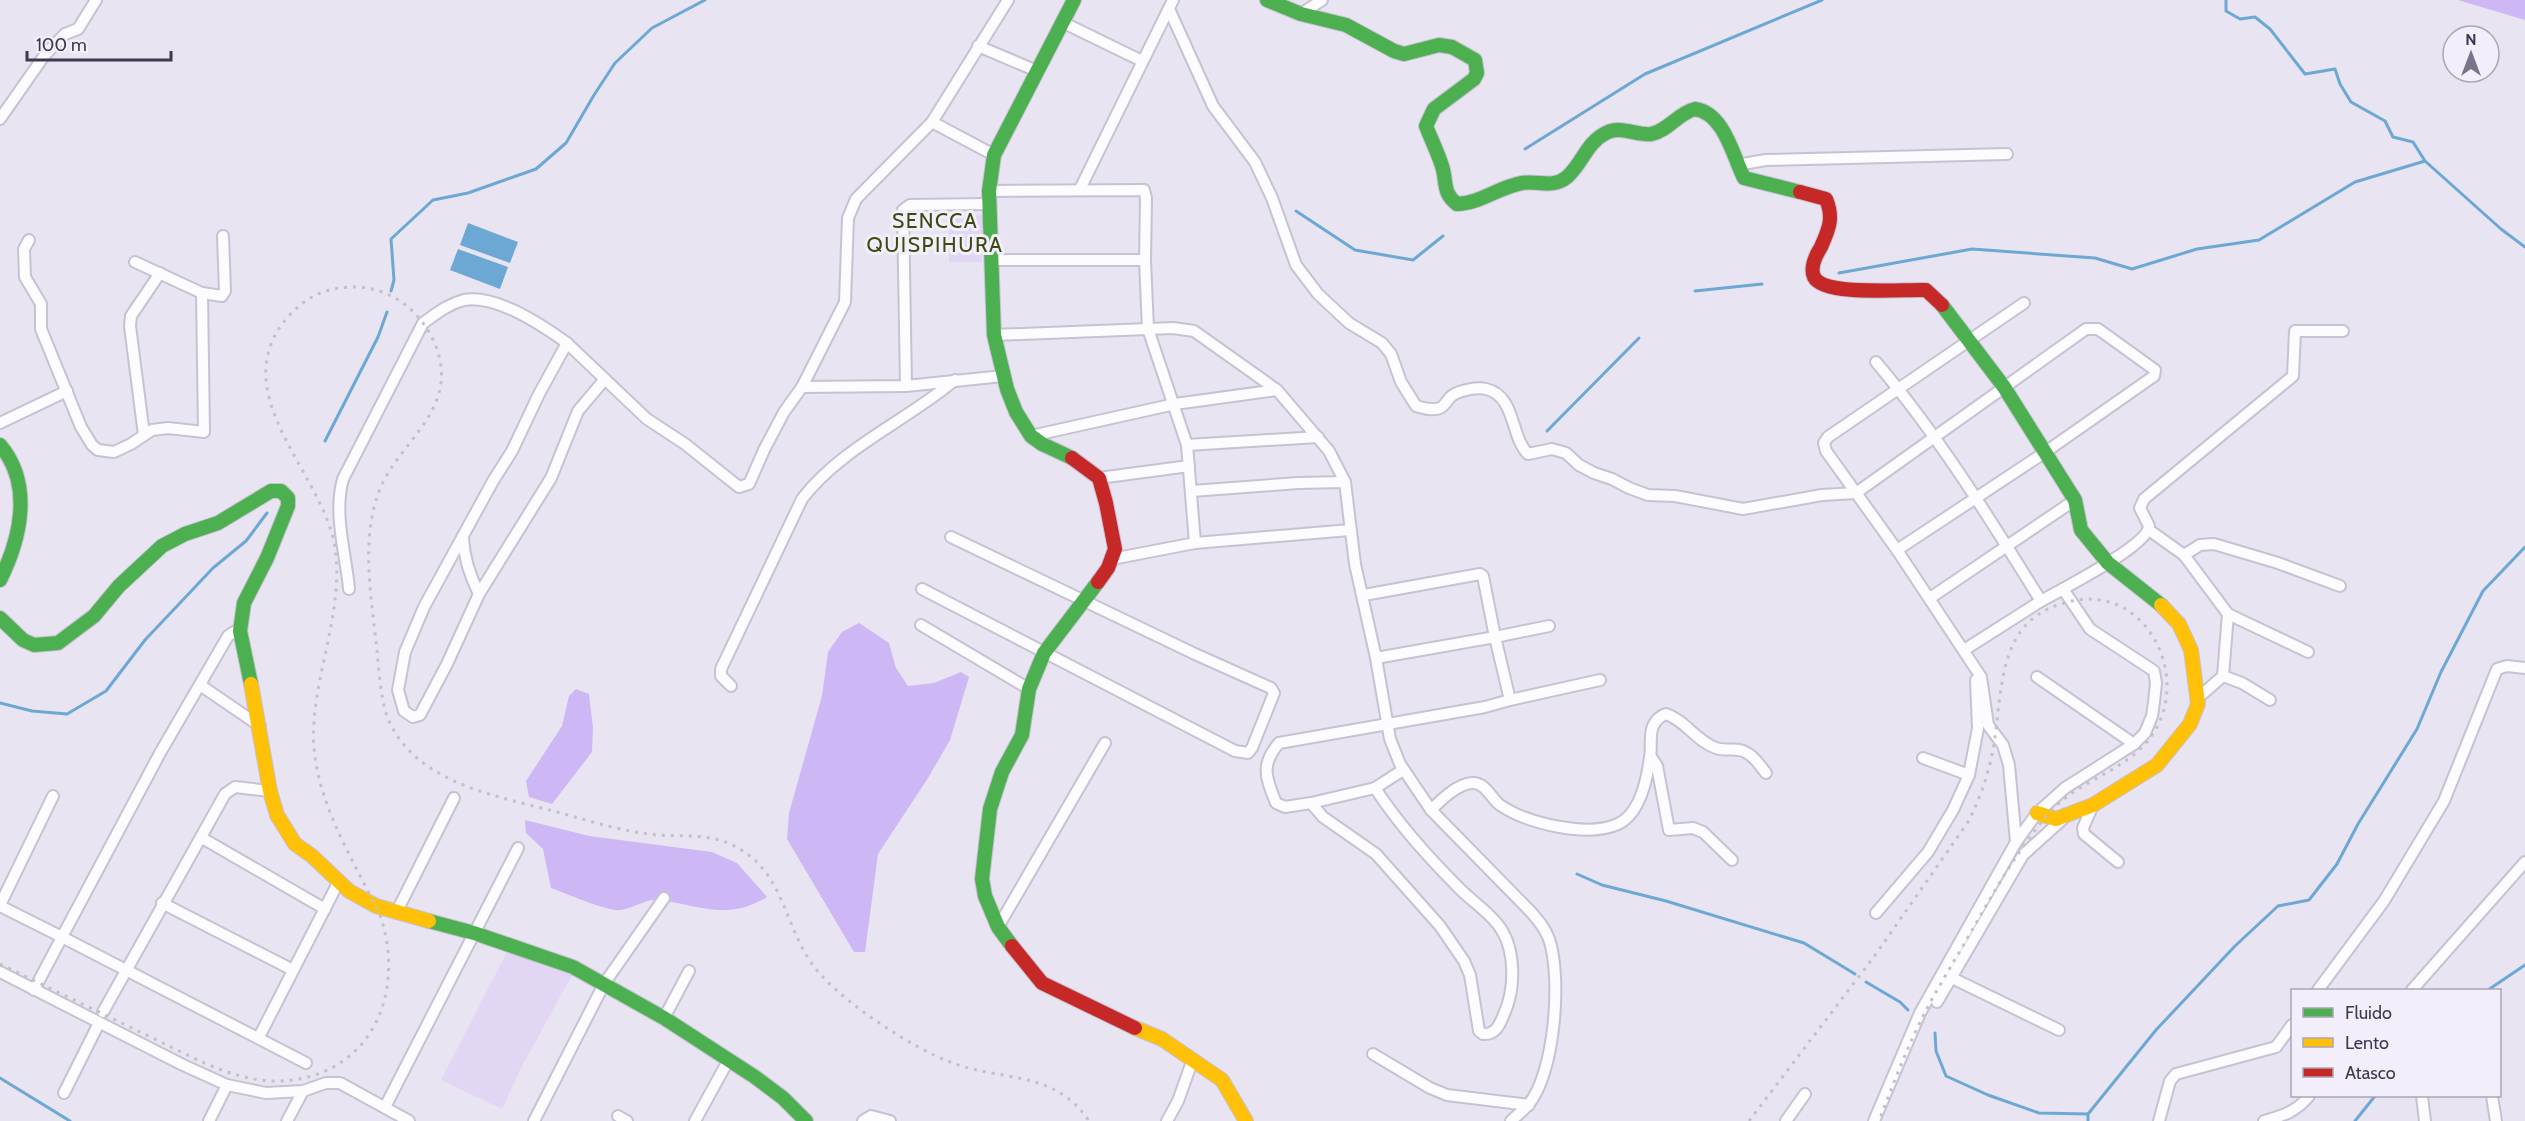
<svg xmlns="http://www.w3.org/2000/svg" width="2525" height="1121" viewBox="0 0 2525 1121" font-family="Cabin,sans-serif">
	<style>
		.green { fill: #e1d7f4 }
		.forest { fill: #ceb7f5 }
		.water { fill: #6ca8d3 }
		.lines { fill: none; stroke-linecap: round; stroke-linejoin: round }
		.stream { stroke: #6ca8d3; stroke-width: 3 }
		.street-casing { stroke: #c7c2d3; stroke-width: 14 }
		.fast-casing { stroke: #c7c2d3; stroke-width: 16 }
		.slow-casing { stroke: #c7c2d3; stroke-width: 16 }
		.jam-casing { stroke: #c7c2d3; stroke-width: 16 }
		.street { stroke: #fcfbfd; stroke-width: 10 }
		.fast { stroke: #4caf50; stroke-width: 14 }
		.slow { stroke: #ffc107; stroke-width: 14 }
		.jam { stroke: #c62828; stroke-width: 14 }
		.rail { stroke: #c3c1c6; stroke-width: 3; stroke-dasharray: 3 6; stroke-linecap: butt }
		.labels { text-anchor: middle; stroke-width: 6; stroke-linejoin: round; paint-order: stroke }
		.neighbourhood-label { font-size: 21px; letter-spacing: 1.5px; fill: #3d4910; stroke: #f2eefa }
	</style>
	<rect width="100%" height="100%" fill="#e8e4f1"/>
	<g class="green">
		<polygon points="982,215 982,262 949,262 949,216"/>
		<polygon points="507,952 572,975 522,1066 502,1109 441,1080"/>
	</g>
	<g class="forest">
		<polygon points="2458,0 2525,0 2525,20"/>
		<polygon points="859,623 889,643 896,668 908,686 934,683 961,672 969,677 950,740 928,778 878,854 865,952 854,952 787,839 789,813 822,696 828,652 842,632"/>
		<polygon points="576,689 589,694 593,728 592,752 552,804 529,797 526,781 562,726 569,696"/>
		<path d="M525 820 589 836 712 852 737 863 767 897C726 921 702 906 660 900 648 898 633 908 621 910 608 912 565 893 551 888L543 849 526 833Z"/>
	</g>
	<g class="water">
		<polygon points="468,223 518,242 510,263 460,245"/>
		<polygon points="458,249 508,267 500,289 450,270"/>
	</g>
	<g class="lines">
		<g class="stream">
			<polyline points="2226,0 2226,11 2240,19 2255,17 2270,29 2305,74 2335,69 2340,84 2351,102 2385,121 2393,137 2413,142 2425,161 2501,229 2525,247"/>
			<polyline points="1525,149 1645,74 1822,0"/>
			<polyline points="1296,211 1355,250 1413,260 1443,236"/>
			<polyline points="1839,273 1972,249 2095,258 2132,269 2197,249 2259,240 2355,182 2425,161"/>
			<polyline points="391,291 394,280 391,239 433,200 468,193 536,169 566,143 594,95 615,63 652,28 705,0"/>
			<polyline points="1695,291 1762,284"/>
			<polyline points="1547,431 1639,338"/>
			<polyline points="325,441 378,337 387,312"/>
			<polyline points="0,703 32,711 67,714 106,691 145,640 213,568 246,541 267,513"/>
			<polyline points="1577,874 1602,885 1666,901 1804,943 1855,974"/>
			<polyline points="1866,982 1900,1002 1908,1010"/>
			<polyline points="2488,990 2525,965"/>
			<polyline points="1935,1033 1936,1051 1946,1076 1988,1095 2039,1113 2088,1114"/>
			<polyline points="0,1078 70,1121"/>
			<polyline points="2088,1121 2088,1114 2156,1030 2235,946 2278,906 2309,900 2337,864 2358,824 2417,729 2441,672 2483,591 2525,547"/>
			<polyline points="2355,1121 2375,1096"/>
		</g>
		<g class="street-casing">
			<g id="street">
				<path d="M1169 9 1213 106 1255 162 1272 198 1296 265 1318 294 1349 323 1382 343 1391 354 1401 382 1416 406C1423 408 1432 411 1440 408 1445 406 1448 398 1453 395 1461 390 1477 387 1486 389 1516 396 1510 436 1528 454L1552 449 1566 453 1579 465 1594 473 1612 479 1629 488 1648 495 1675 496 1743 509 1822 495 1856 493 2086 329H2098L2155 370 2154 376 2044 453 1897 550"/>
				<polyline points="1301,14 1322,0"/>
				<polyline points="1062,22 1142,61"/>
				<polyline points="978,46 1037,71"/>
				<polyline points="0,119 44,56 65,34 78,29 96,0"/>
				<polyline points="932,122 994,155"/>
				<polyline points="1737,165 1766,160 2007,154"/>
				<polyline points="1080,189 1173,0"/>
				<polyline points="989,191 1144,190 1146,198 1145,260 1148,329 1187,445 1195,543 1350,530"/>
				<polyline points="29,240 24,249 25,277 41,304 41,329 81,427 92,445 98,450 114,452 131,444 152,430 168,428 204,432 202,293 135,262"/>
				<polyline points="991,260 1145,260"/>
				<polyline points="202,293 222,296 225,291 223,236"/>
				<path d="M994 335 1173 328 1194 331 1277 390 1329 451 1345 482 1355 564 1376 658 1390 739 1400 764 1431 810 1531 912C1538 920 1545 928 1549 939 1562 977 1555 1074 1528 1105 1523 1111 1516 1116 1511 1121"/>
				<polyline points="567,343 647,419 685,444 739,487 749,484 764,450 784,412 802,387 845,302 848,218 856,199 932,122 1008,0"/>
				<path d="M1876 362C1938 435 1990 519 2041 601L2063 589"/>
				<polyline points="906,386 903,210 910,205 989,204"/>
				<polyline points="802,387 906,386 1003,376"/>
				<polyline points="0,423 67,391"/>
				<polyline points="144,435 130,326 131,316 160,273"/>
				<polyline points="1031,436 1175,404 1277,390"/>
				<polyline points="1187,445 1318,437"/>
				<polyline points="1099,478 1189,466"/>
				<polyline points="1192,491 1298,483 1345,482"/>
				<polyline points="2149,530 2184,555 2228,614 2223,676 2242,683 2270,700"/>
				<path d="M463 538C464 559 470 576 479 594"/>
				<polyline points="2184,555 2200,545 2214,544 2278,563 2340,586"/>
				<polyline points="1112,559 1195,543"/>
				<path d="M349 589C346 554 333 514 343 479L423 323C436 314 448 304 464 300 496 294 542 325 567 343L539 394 512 451 493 481 424 607 405 652 398 690 404 711 413 717 420 715 447 664 479 594 551 478 578 411 605 379"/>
				<polyline points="922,589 1235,751 1248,753 1252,748 1274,693 1271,688 1195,654 951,537"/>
				<polyline points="1364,595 1480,574 1483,576 1495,637 1549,626"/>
				<polyline points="1930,598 2075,500"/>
				<polyline points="2228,614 2308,652"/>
				<polyline points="921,625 1029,689"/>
				<polyline points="1964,650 2041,601"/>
				<path d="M1376 658 1495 637 1510 700 1485 707 1279 743C1260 765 1266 778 1276 803L1285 807 1311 803 1375 788 1403 770"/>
				<polyline points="2037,677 2134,744"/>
				<polyline points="200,685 260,726"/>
				<path d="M731 686 721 676V669L802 499C841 448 906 421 955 380"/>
				<polyline points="2199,697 2223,676"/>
				<polyline points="1510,700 1600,680"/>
				<polyline points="1651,757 1657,766 1669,830 1693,828 1703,832 1732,860"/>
				<polyline points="1923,758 1969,775"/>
				<path d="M1311 803 1323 817 1376 854 1440 926 1464 961 1470 975 1479 1031 1483 1034C1496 1035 1500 1024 1504 1014 1515 990 1516 952 1501 929 1491 913 1471 901 1458 887 1427 856 1399 825 1375 788"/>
				<polyline points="2093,805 2083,828 2084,834 2118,862"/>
				<path d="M1431 810C1441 800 1457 784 1472 783 1485 782 1491 798 1500 805 1526 823 1587 838 1618 824 1640 814 1647 780 1650 757 1652 748 1649 735 1653 726 1656 720 1660 716 1666 714 1685 720 1696 741 1716 748 1726 752 1737 746 1747 753 1755 757 1761 767 1766 773"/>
				<polyline points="202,838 325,909"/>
				<polyline points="2016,842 2009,765 2003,745 1988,725 1981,677 1897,550 1826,451 1824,443 1828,437 2024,303"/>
				<polyline points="162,903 293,970"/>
				<polyline points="0,905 53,796"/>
				<polyline points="0,906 62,937 160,753 228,636 234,632 240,631"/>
				<polyline points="396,913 454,798"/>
				<polyline points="1876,913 1928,852 1953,810 1969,775 1978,728 1976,680"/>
				<polyline points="998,927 1105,743"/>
				<polyline points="0,972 183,1065 227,1085 266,1093 303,1091 326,1083 340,1083 409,1121"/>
				<polyline points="1952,978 2059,1030"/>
				<polyline points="34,990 62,937 306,1063"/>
				<polyline points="2318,990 2384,901 2444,801 2497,669 2507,666 2525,668"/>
				<polyline points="2412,990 2525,862"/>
				<polyline points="1937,1002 2023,855 2064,818"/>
				<polyline points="103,1012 225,794 235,787 270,791"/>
				<polyline points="664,1018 689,971"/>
				<polyline points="259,1037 338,883"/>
				<polyline points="1373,1054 1430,1088 1447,1095 1529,1105"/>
				<polyline points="64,1093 99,1023"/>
				<polyline points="2422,1096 2425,1121"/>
				<polyline points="2492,1096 2496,1121"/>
				<polyline points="385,1107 518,848"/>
				<polyline points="618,1116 627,1121"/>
				<polyline points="209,1121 227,1085"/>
				<polyline points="287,1121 303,1091"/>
				<polyline points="534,1121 604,984 664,898"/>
				<polyline points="695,1121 728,1061"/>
				<polyline points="863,1121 871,1116 890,1121"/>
				<polyline points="1167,1121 1178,1101 1193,1059"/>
				<polyline points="1786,1121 1805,1094"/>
				<path d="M1874 1121 1920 1013 2016 842 2037 813 2065 788 2134 744 2145 733 2152 716 2154 702 2156 683 2154 671 2090 629 2063 589C2080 579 2148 544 2149 526L2140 508 2144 499 2293 376 2295 331H2343"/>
				<polyline points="2159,1121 2170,1081 2176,1074 2276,1047 2292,1025"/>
				<path d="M2264 1121C2283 1116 2297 1111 2309 1096"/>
			</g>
		</g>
		<g class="fast-casing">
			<g id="fast">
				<path d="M1267 0 1301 14 1346 25 1394 51 1404 54 1439 45 1452 47 1475 60 1477 73 1474 79 1434 109 1426 126C1431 139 1438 153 1442 166 1447 181 1442 193 1457 204 1481 203 1499 187 1522 183 1538 180 1553 189 1567 177 1582 164 1587 142 1606 133 1620 125 1637 136 1651 134 1668 131 1678 113 1695 109 1724 113 1733 156 1744 178L1800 192"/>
				<polyline points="1942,305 2004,387 2075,500 2081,530 2108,563 2161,605"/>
				<path d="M0 445C33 484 21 538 0 580"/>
				<polyline points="1072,458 1042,444 1031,436 1016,412 1007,389 994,335 989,191 994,155 1074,0"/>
				<polyline points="0,618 23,640 34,645 58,643 94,616 119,586 162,546 185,534 218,523 271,491 281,491 288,498 288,506 267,558 244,603 240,631 251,684"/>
				<polyline points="429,921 474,933 573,967 664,1018 755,1077 783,1098 806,1121"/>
				<polyline points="1012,946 998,927 985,896 982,879 990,809 1002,772 1022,735 1029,689 1044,653 1098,582"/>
			</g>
		</g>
		<g class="slow-casing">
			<g id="slow">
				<polyline points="251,684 270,791 277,815 295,844 312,856 349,891 376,906 429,921"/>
				<polyline points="2037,813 2056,819 2093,805 2157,765 2190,724 2198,704 2191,650 2179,624 2161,605"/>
				<polyline points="1135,1028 1162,1039 1222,1080 1246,1121"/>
			</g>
		</g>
		<g class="jam-casing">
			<g id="jam">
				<path d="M1800 192 1826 199C1834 218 1829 229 1821 247 1816 255 1810 268 1814 277 1824 297 1905 289 1926 290L1942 305"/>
				<polyline points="1072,458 1099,478 1106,503 1115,549 1108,568 1098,582"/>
				<polyline points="1012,946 1042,983 1135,1028"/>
			</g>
		</g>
		<use href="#street" class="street"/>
		<use href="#fast" class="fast"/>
		<use href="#slow" class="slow"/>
		<use href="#jam" class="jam"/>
		<g class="rail">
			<path d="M0 964 202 1062C225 1072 248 1080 273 1081 367 1082 408 997 380 915 351 855 308 791 314 721 318 665 344 603 335 547 323 473 223 393 287 318 301 302 319 290 340 288 364 284 389 291 408 307 421 318 431 333 437 349 459 414 394 443 377 497 361 545 372 602 377 651 379 671 380 693 386 713 392 732 406 750 422 762 460 791 512 800 557 812 587 820 617 830 648 834 675 838 704 832 730 844 789 870 782 934 822 976 849 1006 913 1048 950 1062 1001 1082 1054 1069 1089 1121"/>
			<path d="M1749 1121 1876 954 1968 822C1982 795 1991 767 1995 737 2003 679 2000 616 2072 601 2094 596 2117 601 2134 615 2165 640 2176 687 2159 723 2138 769 2083 776 2051 811 2020 846 1998 885 1975 925 1957 957 1937 988 1921 1020 1905 1053 1892 1087 1879 1121"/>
		</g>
	</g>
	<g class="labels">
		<g class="neighbourhood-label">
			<text x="935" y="228">SENCCA<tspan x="935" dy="24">QUISPIHURA</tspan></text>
		</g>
	</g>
	<rect x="2291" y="989" width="210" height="108" fill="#f2eefa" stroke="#aba5b6" stroke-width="1.5"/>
	<rect x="2303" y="1008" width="30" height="9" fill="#4caf50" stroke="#aba5b6" stroke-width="1.5"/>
	<text x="2345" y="1019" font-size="18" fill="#403750">Fluido</text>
	<rect x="2303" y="1038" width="30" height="9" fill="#ffc107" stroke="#aba5b6" stroke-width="1.5"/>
	<text x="2345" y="1049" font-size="18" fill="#403750">Lento</text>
	<rect x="2303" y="1068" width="30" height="9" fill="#c62828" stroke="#aba5b6" stroke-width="1.5"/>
	<text x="2345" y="1079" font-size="18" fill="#403750">Atasco</text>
	<g transform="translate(2471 54)"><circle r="28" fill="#f2eefa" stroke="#aba5b6" stroke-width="1.5"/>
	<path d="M0-4.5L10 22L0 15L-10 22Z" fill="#7b7488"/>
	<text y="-9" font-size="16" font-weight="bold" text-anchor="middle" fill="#403750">N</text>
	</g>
	<path d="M27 51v9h144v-9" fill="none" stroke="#403750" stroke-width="3"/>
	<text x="36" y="51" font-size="18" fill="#403750" stroke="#f2eefa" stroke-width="4.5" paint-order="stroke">100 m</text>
</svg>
